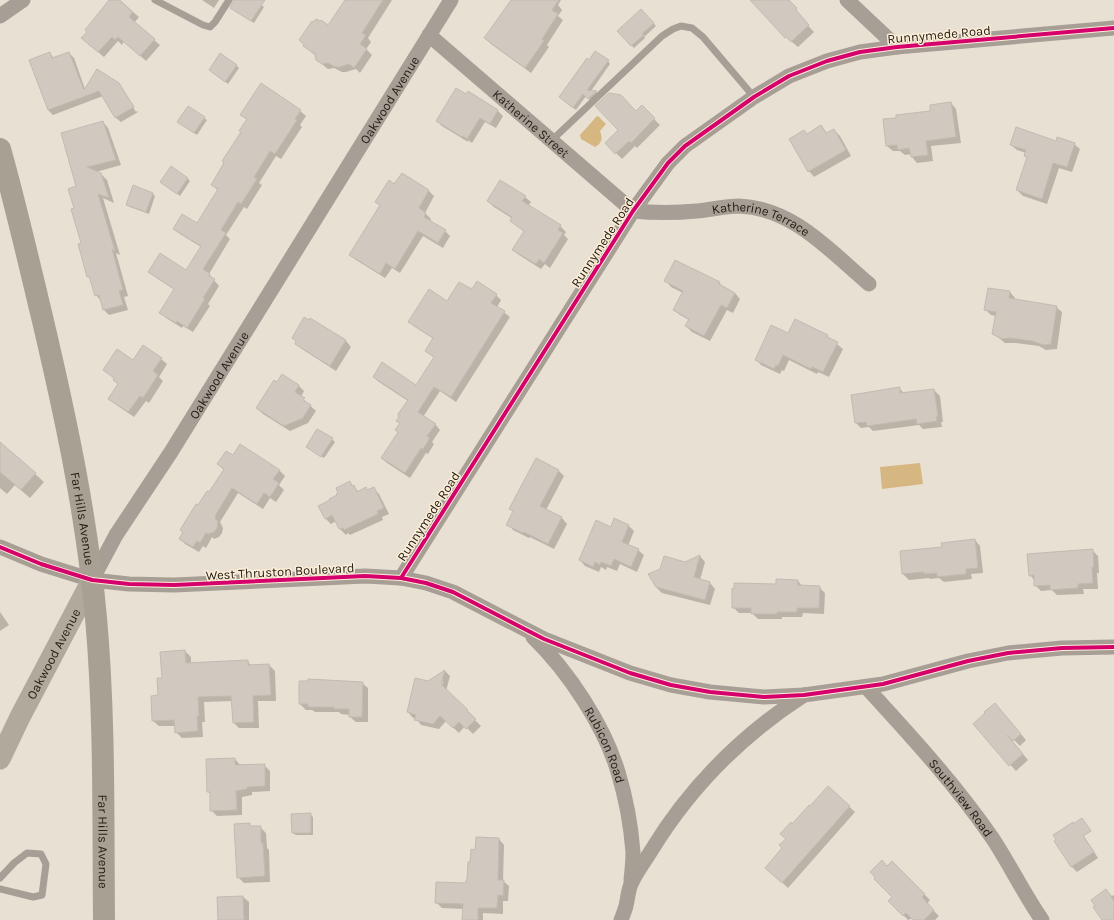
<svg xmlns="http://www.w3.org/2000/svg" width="1114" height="920" viewBox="0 0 1114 920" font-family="Karla,sans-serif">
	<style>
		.water { fill: #d6b681 }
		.shadow { fill: #0003; fill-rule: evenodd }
		.building { fill: #cfc9bf; stroke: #c2bbb1 }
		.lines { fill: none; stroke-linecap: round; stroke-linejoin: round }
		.lane { stroke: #a79f95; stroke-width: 7 }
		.street { stroke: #a79f95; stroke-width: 15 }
		.secondary { stroke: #b0a99c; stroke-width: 21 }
		.primary { stroke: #a8a092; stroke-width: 22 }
		.cycleway-casing { stroke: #fdeed8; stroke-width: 6 }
		.cycleway { stroke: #d6006c; stroke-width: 4 }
		.labels { text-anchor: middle; stroke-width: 3; stroke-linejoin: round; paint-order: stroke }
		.street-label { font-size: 13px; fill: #262018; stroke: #fdeed8 }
	</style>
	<rect width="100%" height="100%" fill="#e8e0d3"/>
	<g class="water">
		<path d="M597 116 599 117 606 124 600 131C603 139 602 143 595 147L581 139 580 135Z"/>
		<polygon points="920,463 923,484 882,489 880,467"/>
	</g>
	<g class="shadow">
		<polygon points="111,0 120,0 133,12 139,17 134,23 160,45 146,61 124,41 122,45 118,41 104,57 88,44"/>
		<polygon points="202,0 219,0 214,8"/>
		<polygon points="238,0 254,0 264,7 254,23 235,11"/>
		<polygon points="345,0 392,0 368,38 371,42 366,49 372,55 360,73 356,69 346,72 342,72 334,68 328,69 317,60 316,56 304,46 329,27"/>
		<polygon points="511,0 561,0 558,5 562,10 558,16 563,20 547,45 549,47 531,73 491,44 485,38"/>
		<polygon points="756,0 784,0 814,32 798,47 786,37"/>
		<polygon points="641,10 656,26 644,37 645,38 634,48 618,31"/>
		<polygon points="49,53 54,58 69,53 74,58 85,89 119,85 136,112 137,111 138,112 121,122 116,118 103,96 53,115 48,110 30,61"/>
		<polygon points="589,61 608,61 610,64 591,91 596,92 598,94 591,101 586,96 576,110 563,100"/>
		<polygon points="236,65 239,68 228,84 210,70"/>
		<polygon points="468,92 498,111 503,116 496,128 485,122 472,143 468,140 468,142 442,126 437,121"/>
		<polygon points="951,103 956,109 961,143 931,146 933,161 917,163 912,157 911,154 905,155 900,151 893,151 887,146 932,111"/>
		<polygon points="642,107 660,125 637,148 635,146 622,159 606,143"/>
		<polygon points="300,111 306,116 300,125 302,127 281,159 276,156 259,183 262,185 247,209 244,207 226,235 230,239 209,274 219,286 208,304 210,306 193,332 183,326 182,328 166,318 161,312 175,290 155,277 149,272 186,271 201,247 180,234 174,229 197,225 218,191 212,184 247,120 242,114"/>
		<polygon points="204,118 207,120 197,135 179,122"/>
		<polygon points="103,122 108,128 121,165 96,172 101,174 107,180 114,203 103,198 120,255 116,253 128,296 124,297 128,310 109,315 104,310 101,301 96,295 91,280 88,276 75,209 77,187"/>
		<polygon points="821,126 828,134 834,130 840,136 851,156 814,177 809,171 807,134"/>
		<polygon points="1057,142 1074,144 1080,149 1072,172 1059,168 1047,204 1023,196 1017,190 1028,158 1025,156 1026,153 1017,150 1011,145"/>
		<polygon points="188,179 190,181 180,196 161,182"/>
		<polygon points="134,186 153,194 155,196 149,214 130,207 127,204"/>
		<polygon points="394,186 428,190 434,196 425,213 431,219 430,222 445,231 450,236 443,248 423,236 400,273 392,268 385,278 356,260 350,255 381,206 376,202"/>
		<polygon points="525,197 531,202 528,206 560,226 566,232 564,235 568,239 550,268 545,264 541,269 519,255 513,249 525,232 511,221 513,219 494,207 488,201"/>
		<polygon points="666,281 719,283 723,287 735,293 740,299 733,313 727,310 710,341 692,332 686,326 689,320 680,315 674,310 683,293 671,287"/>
		<polygon points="472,291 496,295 501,300 497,307 510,317 456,402 440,391 423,417 435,424 440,430 432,442 434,444 428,454 426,453 410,478 387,463 382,458 399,432 408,401 379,382 374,377 417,386 435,358 427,351 434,339 415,327 409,322"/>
		<polygon points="1010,292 1015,298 1015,300 1056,307 1062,312 1057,349 1046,350 1039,346 1016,343 1005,343 994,334 996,316 991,315 986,310"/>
		<polygon points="311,319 346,341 351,347 336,371 302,349 296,344"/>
		<polygon points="789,334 827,336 843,349 829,377 818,372 817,374 789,360 784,371 782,370 780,374 761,365 756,359"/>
		<polygon points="161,359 167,364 159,377 163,381 149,403 146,401 134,417 115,404 109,398 118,384 114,380 115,379 105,370 133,361"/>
		<polygon points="278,383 299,386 304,391 301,397 316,411 308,423 290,431 263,414 257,408"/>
		<polygon points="899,388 904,393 934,390 940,396 943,422 941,422 942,427 923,429 919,425 873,431 869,427 861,428 856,423"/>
		<polygon points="332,439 335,442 324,458 310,449"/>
		<polygon points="0,443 44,482 30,498 15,485 7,494 0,488"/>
		<polygon points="233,456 279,470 285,476 279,485 284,490 276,502 270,498 263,509 238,493 220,522 223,528 222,533 219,537 214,539 212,537 206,548 203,546 199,552 185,544 180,538 198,507 209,494 224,470 218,464"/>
		<polygon points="558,470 564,476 546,510 562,518 567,524 554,549 530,537 529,538 513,530 508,524 514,512 511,509"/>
		<polygon points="350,483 359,492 366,488 368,491 373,488 379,494 389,514 382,517 383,520 350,535 348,533 346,535 340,529 336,521 331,524 325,518 338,496"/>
		<polygon points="629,526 634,531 628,546 638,550 644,555 637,572 620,564 617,571 607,567 606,570 601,567 599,572 585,566 580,560 611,528"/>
		<polygon points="975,540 980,546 983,573 971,574 972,579 944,582 939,578 930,579 929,578 909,580 903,574 901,552 943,548"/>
		<polygon points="1092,550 1098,556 1099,573 1097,573 1098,589 1083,589 1084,594 1057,595 1052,590 1041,591 1035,585 1035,581 1030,575"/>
		<polygon points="700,556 705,562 700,580 710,583 715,589 710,605 662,593 656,587 685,563"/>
		<polygon points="798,581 803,587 819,587 825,593 824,614 803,613 802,617 782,617 782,619 758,619 752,613 739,613 733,607 777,585"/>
		<polygon points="0,612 9,625 0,631"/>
		<polygon points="185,651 191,657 191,663 247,661 252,666 269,665 275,671 276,701 258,701 259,728 239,728 234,723 233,701 204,702 205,722 202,722 203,737 182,738 176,732 176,726 159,726 153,721 163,679"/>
		<path d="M445 671 450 676 446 691 473 716 472 717 481 726 473 734 465 726 459 733 446 721 439 729 421 725 416 718H413L408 712 428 682ZM441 681H443L441 689Z"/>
		<polygon points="362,683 368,688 368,722 356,722 350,717 350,715 341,714 339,712 315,712 312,710 306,710 300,704"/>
		<polygon points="1000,710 1026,740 1020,746 1011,737 1010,738 1028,760 1016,771 974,724"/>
		<polygon points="235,759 241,766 264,765 270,771 270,791 252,792 252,795 242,797 242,815 217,816 211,810 211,794 208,792"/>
		<polygon points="828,787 855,812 788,888 772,873 792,825"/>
		<polygon points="310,814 313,817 313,835 296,835 293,833"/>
		<polygon points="1072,823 1080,830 1098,858 1077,872 1072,867 1055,841"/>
		<polygon points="249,824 252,827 260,827 266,833 267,848 269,850 270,882 244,883 238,877"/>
		<polygon points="499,839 504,845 503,881 509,886 508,901 503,901 503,914 483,913 483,920 463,920 464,909 442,908 436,902 467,884 471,863 476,851"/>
		<polygon points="892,862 930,900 927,904 939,916 935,920 914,920 913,918 908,920 890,901 893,897"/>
		<polygon points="1106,891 1112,896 1114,895 1114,920 1104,920"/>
		<polygon points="243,897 249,902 249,920 219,920"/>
	</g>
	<g class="building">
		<polygon points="109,0 119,0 133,12 129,17 155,39 140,56 118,37 115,40 112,37 98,52 81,38 87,32 85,30"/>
		<polygon points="234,0 265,0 251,21 230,8"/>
		<polygon points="345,0 383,0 362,33 366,35 360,44 367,49 354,68 349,64 340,67 335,67 328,63 322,64 316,60 315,54 303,46 304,44 299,40 312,21 314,22 316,19 320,21 321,20 328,25"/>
		<polygon points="511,0 559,0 552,10 558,14 542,39 544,41 525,68 484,38"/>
		<polygon points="750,0 789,0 797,8 796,10 809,25 791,42 786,37 785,38"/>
		<polygon points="641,9 654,23 642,34 644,35 631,46 617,31"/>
		<polygon points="595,51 609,60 587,90 597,91 588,99 583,94 573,108 559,97 587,58 589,60"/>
		<polygon points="50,52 52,58 69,52 84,90 97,69 119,83 134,107 115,118 99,91 48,110 29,60"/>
		<polygon points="220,53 237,65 225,82 209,70"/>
		<polygon points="261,83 301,110 295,119 297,120 275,154 270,151 254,177 257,179 241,204 238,202 221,230 226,233 203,269 210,274 209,276 215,279 203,298 205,299 187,328 177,321 176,323 159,313 174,289 148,272 160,253 186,270 201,246 173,229 182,214 197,223 218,189 211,185 224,163 222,161 241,132 239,131 247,119 240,115"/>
		<polygon points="456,88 466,94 468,91 498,110 490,124 480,118 467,139 463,136 462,137 436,121"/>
		<polygon points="609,93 621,95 636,111 642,105 655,118 631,143 629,141 615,154 605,143 618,130 595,106"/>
		<polygon points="951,102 956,137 926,141 928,155 911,157 909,148 898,150 897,145 886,146 883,119 896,118 896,115 930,111 930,105"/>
		<polygon points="188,106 205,117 194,133 177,122"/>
		<polygon points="103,121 116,160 87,167 101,173 109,198 98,194 115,251 112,249 123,290 119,291 123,305 103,310 99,295 95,296 89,276 87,277 78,244 81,243 71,209 74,208 68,189 76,186 61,133"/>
		<polygon points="821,125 826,133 834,129 846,150 808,172 789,139 804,130 807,134"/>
		<polygon points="1016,127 1056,141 1057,137 1075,143 1067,167 1053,163 1042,199 1016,190 1027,157 1024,156 1026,150 1010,145"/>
		<polygon points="171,166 188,178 177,194 160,182"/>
		<polygon points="402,173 429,190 419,208 426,213 424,217 446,230 438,243 418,231 395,269 386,263 380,274 349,255 380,205 375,202 389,180 394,184"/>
		<polygon points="500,180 526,196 522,201 561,225 558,230 563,233 544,263 539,259 536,264 512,250 524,231 510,221 512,217 487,201"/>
		<polygon points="133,185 153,193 146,212 126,205"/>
		<polygon points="675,260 720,282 719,284 735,293 727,308 721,305 704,336 685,326 689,319 673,310 683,291 664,281"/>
		<polygon points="477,281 497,294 491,303 505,311 451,397 434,387 418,412 436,424 427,436 430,438 423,449 421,448 405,473 381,458 398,432 395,430 400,423 396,421 399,417 398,414 408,400 373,377 382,362 416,385 434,357 425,351 433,338 408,322 429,289 447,301 459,282 472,289"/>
		<polygon points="988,288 1010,291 1009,298 1057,306 1051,344 1044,345 1032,341 1010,338 1002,339 992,334 996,312 984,310"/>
		<polygon points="304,317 309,320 310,318 346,340 330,366 295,344 296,341 292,338"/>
		<polygon points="795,319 828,335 827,337 838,342 823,372 812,367 811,369 783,355 778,366 776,365 774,369 755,360 771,325 788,333"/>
		<polygon points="143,345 162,358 153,371 158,375 143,398 140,396 128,412 108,399 118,384 113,380 114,378 103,370 117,349 133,360"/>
		<polygon points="282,374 299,385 295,392 305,398 303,400 311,405 303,418 284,426 256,408 274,380 277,382"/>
		<polygon points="900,387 900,393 934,389 938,416 936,417 937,421 917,424 916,419 867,426 866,422 855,423 851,395"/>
		<polygon points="317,429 333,438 321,457 306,447"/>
		<polygon points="0,442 36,473 21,490 0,472"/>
		<polygon points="240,444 280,470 273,479 279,483 270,497 264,493 257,504 232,488 215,516 216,517 215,519 218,521 217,528 214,532 208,534 206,533 200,543 197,541 193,547 179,539 183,532 180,530 196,504 198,505 207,491 209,492 224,469 217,464 226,451 233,455"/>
		<polygon points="536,458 559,470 540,506 562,517 548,544 524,532 523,533 506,525 513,511 509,509"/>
		<polygon points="350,481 352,486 354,485 357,492 366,487 367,490 374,487 384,508 377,511 378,514 344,530 343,528 339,529 332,515 325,519 318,506 330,500 329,499 337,495 336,494 338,493 336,488"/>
		<polygon points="614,518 629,525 622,542 639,549 631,567 614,559 611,566 601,562 600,565 595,562 593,567 579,560 596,520 611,527"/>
		<polygon points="975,539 978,568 966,569 966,574 937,577 937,573 924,574 924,572 902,574 900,551 942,547 941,543"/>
		<polygon points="1093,549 1094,567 1092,567 1093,583 1078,584 1078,588 1050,590 1050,585 1034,586 1034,575 1029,576 1027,554"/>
		<polygon points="700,555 694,577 710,582 705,600 656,587 648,574 660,569 664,556 685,562"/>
		<polygon points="776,579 798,580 798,585 820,586 819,608 797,608 797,612 777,612 777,614 751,614 751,608 732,608 732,588 734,589 734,583 776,584"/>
		<polygon points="185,650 186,663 248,660 248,665 269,664 271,695 253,696 254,722 233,723 231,696 198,697 199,716 197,716 198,731 175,733 174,720 152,721 151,696 158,695 157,678 162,678 160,652"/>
		<polygon points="445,670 441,684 468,710 467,711 476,719 466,729 459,722 453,728 440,716 433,724 414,720 416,715 407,712 415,678 428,681"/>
		<polygon points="308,679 363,682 362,717 349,717 349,709 334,709 334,707 308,707 308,704 299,704 299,681 308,681"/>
		<polygon points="995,703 1021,734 1013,741 1007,735 1023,754 1009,766 973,724 985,713 984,712"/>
		<polygon points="235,758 235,765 265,764 265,786 247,787 247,789 236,791 237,810 210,811 210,792 207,792 206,759"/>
		<polygon points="828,786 850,806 782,883 765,868 782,848 779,845 786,839 780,834 791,822 792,824 809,805 810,806"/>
		<polygon points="311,813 311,833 292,833 291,814"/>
		<polygon points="1082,818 1091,831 1083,836 1094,852 1071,867 1054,841 1056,839 1053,835 1073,822 1073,824"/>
		<polygon points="250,823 250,826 261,826 261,843 263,843 265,876 237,878 234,824"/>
		<polygon points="476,837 499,838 498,880 504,880 503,896 498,895 497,908 478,908 478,920 462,920 463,904 435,903 436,882 466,883 466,880 467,880 468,862 470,862 471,849 475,850"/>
		<polygon points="882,860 887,866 892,861 925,894 922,897 934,910 924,920 913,920 906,913 903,916 888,901 892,897 874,879 875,877 870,872"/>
		<polygon points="1106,889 1114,901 1114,920 1102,920 1093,907 1095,906 1091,900"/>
		<polygon points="243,896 244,920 218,920 217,897"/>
	</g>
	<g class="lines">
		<g class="lane">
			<polyline points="155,0 203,25 210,27 215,22 229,0"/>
			<polyline points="551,141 662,36 673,29 681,26 692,28 703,37 754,97"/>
			<polyline points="0,878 14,863 27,853 41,854 46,864 42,895 33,897 0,889"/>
		</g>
		<g class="street">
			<polyline points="847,0 897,47"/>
			<polyline points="0,16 23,0"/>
			<path id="s1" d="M429 35 633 211C654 213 675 213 697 211 710 210 725 206 739 206 793 208 830 251 869 284"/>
			<polyline points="0,547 41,564 92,580 129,584 174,585 365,576 401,578 426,583 453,592 544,639 630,673 671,685 710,692 764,697 804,695 883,684 968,661 1008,653 1062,648 1114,647"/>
			<polyline points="401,578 633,211 668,163 685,146 754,97 789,76 827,61 860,52 897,47 1114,28"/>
			<path id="s2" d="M92 580 116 535 171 452 451 0"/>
			<path id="s3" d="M533 637C568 671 604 725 618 772 626 798 631 826 633 852 633 861 632 871 631 880"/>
			<path id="s4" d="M866 687C911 736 955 784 993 839 1010 865 1024 894 1042 920"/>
			<path d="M621 920C623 915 625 910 626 906 628 898 628 889 632 882 637 871 645 861 651 851 690 787 742 735 804 695"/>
		</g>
		<path class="secondary" id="s5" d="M0 759 20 717 92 580"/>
		<path class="primary" id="s6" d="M0 149C16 206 29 263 43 321 66 419 87 517 96 618 105 718 103 820 104 920"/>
		<g class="cycleway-casing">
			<g id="cycleway">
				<polyline points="0,547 41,564 92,580 129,584 174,585 365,576 401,578 426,583 453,592 544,639 630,673 671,685 710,692 764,697 804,695 883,684 968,661 1008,653 1062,648 1114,647"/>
				<polyline points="401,578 633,211 668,163 685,146 754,97 789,76 827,61 860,52 897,47 1114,28"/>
			</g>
		</g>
		<use href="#cycleway" class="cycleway"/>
	</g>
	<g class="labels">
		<g class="street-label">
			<text transform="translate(939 34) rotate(-5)" y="5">Runnymede Road</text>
			<text dy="5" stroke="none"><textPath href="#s2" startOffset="565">Oakwood Avenue</textPath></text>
			<text dy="5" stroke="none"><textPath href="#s1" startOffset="135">Katherine Street</textPath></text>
			<text dy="5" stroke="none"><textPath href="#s1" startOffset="400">Katherine Terrace</textPath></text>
			<text transform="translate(602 242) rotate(-57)" y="5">Runnymede Road</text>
			<text dy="5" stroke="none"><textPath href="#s2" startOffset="241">Oakwood Avenue</textPath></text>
			<text transform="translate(428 516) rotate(-57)" y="5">Runnymede Road</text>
			<text dy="5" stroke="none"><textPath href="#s6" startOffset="379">Far Hills Avenue</textPath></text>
			<text transform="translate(280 571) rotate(-3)" y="5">West Thruston Boulevard</text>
			<text dy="5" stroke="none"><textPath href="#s5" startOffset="118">Oakwood Avenue</textPath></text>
			<text dy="5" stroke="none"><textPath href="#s3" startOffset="131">Rubicon Road</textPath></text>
			<text dy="5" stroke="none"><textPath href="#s4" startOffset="146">Southview Road</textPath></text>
			<text dy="5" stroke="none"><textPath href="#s6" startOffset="703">Far Hills Avenue</textPath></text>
		</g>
	</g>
</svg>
